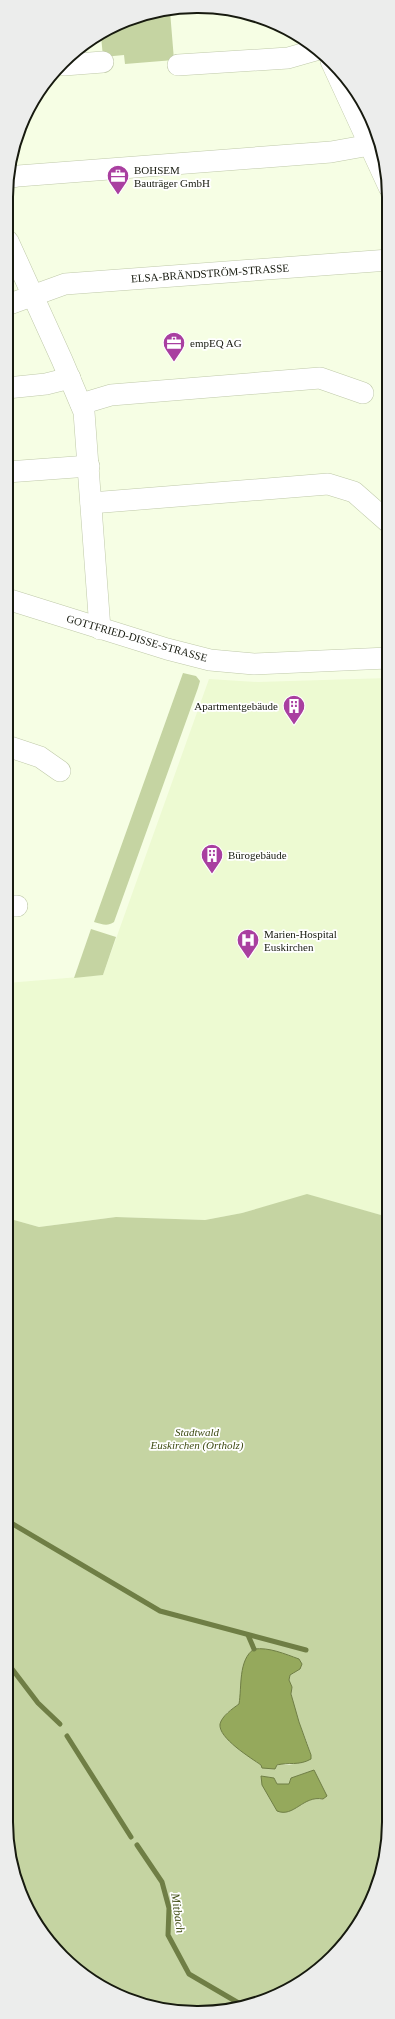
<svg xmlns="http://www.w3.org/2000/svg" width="395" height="2019" viewBox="0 0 395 2019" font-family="Georgia,serif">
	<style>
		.built { fill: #edfad2 }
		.green { fill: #c5d4a2; fill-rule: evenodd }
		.water { fill: #95a95c; stroke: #6f7e45 }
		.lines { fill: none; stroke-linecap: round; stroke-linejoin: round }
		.stream { stroke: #6f7e45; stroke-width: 5 }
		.minor-casing { stroke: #bfc9a9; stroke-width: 22 }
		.minor { stroke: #fff; stroke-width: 21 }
		.labels { text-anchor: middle; stroke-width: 3.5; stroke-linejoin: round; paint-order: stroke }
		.poi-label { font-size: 11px; fill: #171a0f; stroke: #fff; text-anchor: start }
		.street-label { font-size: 11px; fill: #171a0f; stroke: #fff }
		.park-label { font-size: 11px; font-style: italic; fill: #3d4a11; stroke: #fff }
		.water-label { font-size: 12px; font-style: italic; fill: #3e4b12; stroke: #fff }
		.rim { fill: none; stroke: #171a0f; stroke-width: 2 }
	</style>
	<rect width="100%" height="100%" fill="#f6fee4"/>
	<polygon class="built" points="388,678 388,1217 307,1195 242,1213 205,1220 116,1217 39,1227 7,1218 7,983 103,975 209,679 258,682"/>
	<g class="green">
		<polygon points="170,11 174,60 125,64 124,55 103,57 101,36 148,13"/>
		<path d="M183 673 196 676 200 681 198 688 114 922C107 927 102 924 94 922Z"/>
		<polygon points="91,929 116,937 103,975 74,978"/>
		<path d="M307 1194 388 1217 387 1846 369 1906 324 1966 259 2003 185 2013 113 1993 62 1957 20 1895 6 1821 7 1218 39 1227 116 1217 205 1220 242 1213ZM259 1648 294 1673 290 1675 289 1680 292 1687C288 1704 307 1737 311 1755L307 1761 289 1765 281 1764 275 1767 261 1765 231 1743 220 1723 227 1713 239 1704C242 1686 241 1668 250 1652ZM314 1770 323 1799C312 1797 305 1801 296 1808L261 1776 274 1778 277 1784H289L291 1778Z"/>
	</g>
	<g class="water">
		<path d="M254 1649C269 1647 285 1654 299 1659L302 1664 300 1669 290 1675 289 1680 292 1687 291 1694 299 1722 311 1755V1759C299 1766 288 1762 277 1765L275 1769 262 1768 261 1765C251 1758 218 1738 220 1724 222 1716 232 1709 239 1704 242 1687 238 1660 254 1649Z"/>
		<path d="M314 1770 327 1796 323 1799C303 1795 294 1818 277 1811L262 1785 261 1776 274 1778 277 1784H289L291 1778Z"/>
	</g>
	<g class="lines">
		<g class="stream">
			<polyline points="6,1520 160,1611 306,1650"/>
			<polyline points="248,1635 254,1649"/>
			<polyline points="6,1661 38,1703 60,1724"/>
			<polyline points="67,1736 131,1837"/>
			<polyline points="137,1845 162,1882 169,1908 168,1935 189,1974 242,2005"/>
		</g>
		<g class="minor-casing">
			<g id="minor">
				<polyline points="331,61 389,187"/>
				<polyline points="64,65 103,62"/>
				<polyline points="178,65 288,58 316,50"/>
				<polyline points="8,178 18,176 331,152 370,145"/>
				<polyline points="8,241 62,360 84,412 100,629"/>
				<polyline points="7,305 65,284 389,260"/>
				<polyline points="7,388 46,384 70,378"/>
				<polyline points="81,404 111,395 320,378 363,393"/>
				<polyline points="7,472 89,466"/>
				<polyline points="91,503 328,484 354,492 388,522"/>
				<polyline points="7,599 167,649 210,660 254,664 388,658"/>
				<polyline points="7,746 40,757 60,771"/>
				<polyline points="7,906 17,906"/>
			</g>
		</g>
		<use href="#minor" class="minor"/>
	</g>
	<defs>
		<g id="office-pin" transform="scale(1.15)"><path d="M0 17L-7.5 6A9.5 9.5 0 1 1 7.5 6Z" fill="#a93fa0" stroke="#fff"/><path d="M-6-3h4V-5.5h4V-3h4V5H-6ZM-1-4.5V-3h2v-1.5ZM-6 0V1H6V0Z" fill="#fff"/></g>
		<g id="building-pin" transform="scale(1.15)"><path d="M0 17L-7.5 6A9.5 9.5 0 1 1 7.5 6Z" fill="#a93fa0" stroke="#fff"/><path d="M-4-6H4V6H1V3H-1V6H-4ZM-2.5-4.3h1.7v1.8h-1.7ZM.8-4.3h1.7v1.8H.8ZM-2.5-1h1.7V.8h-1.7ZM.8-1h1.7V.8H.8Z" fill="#fff"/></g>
		<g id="hospital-pin" transform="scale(1.15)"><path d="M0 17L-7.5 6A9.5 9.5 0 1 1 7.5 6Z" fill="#a93fa0" stroke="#fff"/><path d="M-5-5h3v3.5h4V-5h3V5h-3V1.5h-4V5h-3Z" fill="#fff"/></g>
	</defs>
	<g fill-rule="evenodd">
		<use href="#office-pin" x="118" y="176"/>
		<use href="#office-pin" x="174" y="343"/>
		<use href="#building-pin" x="294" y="706"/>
		<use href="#building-pin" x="212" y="855"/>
		<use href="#hospital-pin" x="248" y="940"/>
	</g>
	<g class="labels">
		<g class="poi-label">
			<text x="134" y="174">BOHSEM<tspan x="134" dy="13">Bauträger GmbH</tspan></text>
			<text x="190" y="347">empEQ AG</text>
			<text x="278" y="710" text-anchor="end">Apartmentgebäude</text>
			<text x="228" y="859">Bürogebäude</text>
			<text x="264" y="938">Marien-Hospital<tspan x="264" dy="13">Euskirchen</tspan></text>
		</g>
		<g class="street-label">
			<text transform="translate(210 273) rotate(-4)" y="4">ELSA-BRÄNDSTRÖM-STRASSE</text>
			<text transform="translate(137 638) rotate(16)" y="4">GOTTFRIED-DISSE-STRASSE</text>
		</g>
		<g class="park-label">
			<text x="197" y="1436">Stadtwald<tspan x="197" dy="13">Euskirchen (Ortholz)</tspan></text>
		</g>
		<g class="water-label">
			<text transform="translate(178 1913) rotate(82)" y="4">Mitbach</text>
		</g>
	</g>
	<path d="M0 0H395V2019H0ZM197 13H198A184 184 0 0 1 382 197V1822A184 184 0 0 1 198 2006H197A184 184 0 0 1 13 1822V197A184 184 0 0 1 197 13Z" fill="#ecedec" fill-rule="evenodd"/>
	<path class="rim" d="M197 13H198A184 184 0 0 1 382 197V1822A184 184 0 0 1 198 2006H197A184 184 0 0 1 13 1822V197A184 184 0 0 1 197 13Z"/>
</svg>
